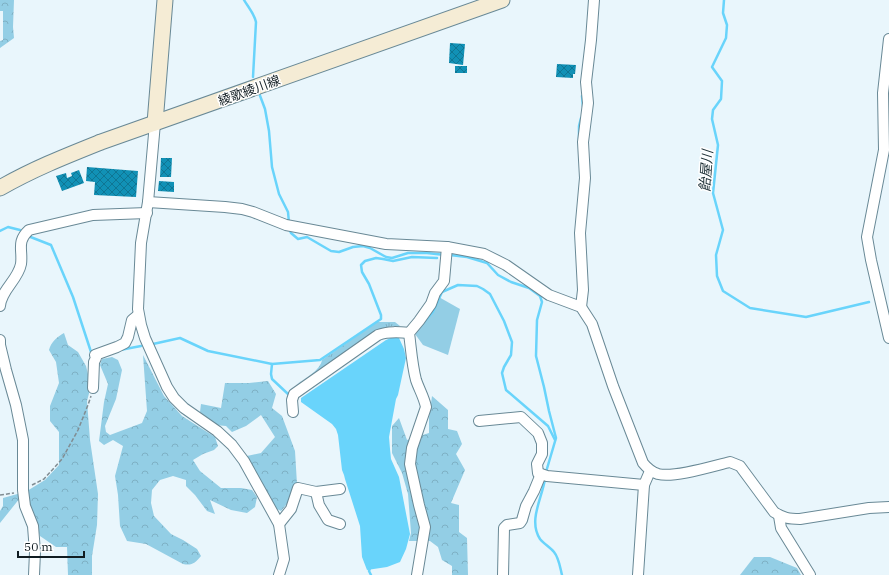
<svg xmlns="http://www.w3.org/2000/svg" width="889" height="575" viewBox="0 0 889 575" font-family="'IBM Plex Serif','Noto Sans JP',serif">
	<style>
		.grass { fill: url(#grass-tufts) }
		.forest { fill: url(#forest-crowns) }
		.green { fill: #93cee5 }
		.water { fill: #69d4fb }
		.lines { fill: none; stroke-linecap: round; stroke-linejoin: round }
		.stream { stroke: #69d4fb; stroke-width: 2.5 }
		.building { fill: url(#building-cross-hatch) }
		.street-casing { stroke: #698996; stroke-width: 12 }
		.secondary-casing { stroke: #698996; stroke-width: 17 }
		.path { stroke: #818d93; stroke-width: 1.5; stroke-dasharray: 4 2; stroke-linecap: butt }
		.street { stroke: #fff; stroke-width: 10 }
		.secondary { stroke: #f5ecd5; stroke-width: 15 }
		.labels { text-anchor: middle; stroke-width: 3; stroke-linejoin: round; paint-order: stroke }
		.street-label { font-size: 13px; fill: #101c21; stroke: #fff }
		.water-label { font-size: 14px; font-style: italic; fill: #1a2d34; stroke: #fff }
	</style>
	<defs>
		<pattern id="grass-tufts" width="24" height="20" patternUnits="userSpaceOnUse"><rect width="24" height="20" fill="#93cee5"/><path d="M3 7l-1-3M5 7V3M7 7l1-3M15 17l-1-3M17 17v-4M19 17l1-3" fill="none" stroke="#7eb0c4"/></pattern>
		<pattern id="forest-crowns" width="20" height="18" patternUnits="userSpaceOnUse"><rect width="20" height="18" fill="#93cee5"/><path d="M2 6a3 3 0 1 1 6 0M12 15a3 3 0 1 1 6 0" fill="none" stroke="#7eb0c4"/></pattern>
		<pattern id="building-cross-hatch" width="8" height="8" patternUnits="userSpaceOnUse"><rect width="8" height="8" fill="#1191b6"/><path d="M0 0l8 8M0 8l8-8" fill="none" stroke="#0f7694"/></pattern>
	</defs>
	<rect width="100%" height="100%" fill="#e9f6fc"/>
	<path class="grass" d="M377 322H395L400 326C392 326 384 327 376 331L296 385C305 378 320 371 322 360Z"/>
	<g class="forest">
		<polygon points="0,0 14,0 13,27 14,38 0,48 0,41 3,40 3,11 0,11"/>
		<path d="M64 333 68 345 78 352 86 366 91 386 87 401 90 440 98 494 97 525 92 556V575H68L67 547H56L40 536 34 519 29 507 27 491 45 480 59 465V432L50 421V406L59 383 56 362 49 350C51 342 57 337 64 333Z"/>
		<path d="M143 355 164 396 182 416 215 437 218 446 214 450 203 454 193 460 200 471 221 488H241L252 490 257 497 255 507 247 513 231 510 210 500 215 514 207 511 195 495 186 486V480L173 476 160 480 152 490 151 503 154 516 171 534 183 540 197 549 201 556C195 563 192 566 183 564L146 544 127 541 120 526 118 495 115 476 123 446 113 440 104 445 99 441 104 402 108 384 100 365 102 359 112 357 118 360 122 370 116 399 105 426 106 432 110 435 142 423 147 411Z"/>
		<polygon points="268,381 276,394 272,408 282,416 295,451 297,484 290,500 281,511 273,507 247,456 261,453 275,437 261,415 246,426 232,432 226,426 215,425 200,412 201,404 221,408 225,383 249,383"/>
		<polygon points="432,396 448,410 448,429 457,431 462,444 456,454 465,470 451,503 459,505 459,532 467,538 468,575 452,575 452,566 442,560 438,547 430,541 409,541 411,533 408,494 402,473 392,453 392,426 399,418 407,440 429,433 429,418"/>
		<polygon points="21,493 22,495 16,503 0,523 0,511 3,506 3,498"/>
		<polygon points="754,557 770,557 797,568 801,575 740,575"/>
	</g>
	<polygon class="green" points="437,296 460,309 448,355 423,345 415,334"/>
	<polygon class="water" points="393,337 399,338 404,349 406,358 398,395 396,399 389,437 390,449 391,459 399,477 410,534 406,549 400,562 387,567 367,570 362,557 360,526 345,479 344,475 342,470 338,435 336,429 332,424 301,402 301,398 386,340"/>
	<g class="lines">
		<g class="stream">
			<path d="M244 0C248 7 254 13 256 22L253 77"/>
			<polyline points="724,0 723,13 727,25 726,38 712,67 722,81 721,99 713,110 712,119 718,145 713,193 723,230 716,255 717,276 723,291 750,308 806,317 869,302"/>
			<polyline points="259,93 265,109 269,131 272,167 279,194 288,212 289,223"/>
			<polyline points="582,96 583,107"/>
			<polyline points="579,139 579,126 581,118"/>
			<polyline points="289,228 291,233 298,239 307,237 331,251 339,252 353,247 363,246 370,248 386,257 392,258 408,253 427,253 445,255"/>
			<polyline points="0,231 8,227 20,230"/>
			<polyline points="28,236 51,245 73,297 92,355"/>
			<polyline points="450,255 467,257 487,263 498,275 511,282 529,288 540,296 542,302 537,320 536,356 544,387 549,411 556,438 546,472"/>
			<polyline points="424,322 433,312 442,292 458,285 477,286 483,289 490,294 504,321 512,342 511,355 504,367 502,373 506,390 548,426 555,440"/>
			<polyline points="153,344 180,338 208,351 272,364 320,360 381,319 381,315 369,284 362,272 361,265 365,261 376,258 383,259 393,261 412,257 437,258"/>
			<polyline points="120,350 141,346"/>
			<polyline points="272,364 271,374 272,379 288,394"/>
			<path d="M545 479C542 498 528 521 540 539 544 544 550 547 554 552 559 558 560 567 562 575"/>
			<polyline points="370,568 369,571 371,575"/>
		</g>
	</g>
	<g class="building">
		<polygon points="450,43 465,44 463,65 449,63"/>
		<polygon points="557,64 576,65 575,74 573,74 573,78 556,77"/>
		<rect x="455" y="66" width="12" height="7"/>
		<polygon points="161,158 172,158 171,177 160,177"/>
		<polygon points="87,167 138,171 136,197 94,195 95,182 86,181"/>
		<polygon points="79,170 84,183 62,191 56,176 66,173 67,178 72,176 71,173"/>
		<polygon points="159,181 174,182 174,192 158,191"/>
	</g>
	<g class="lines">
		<g class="street-casing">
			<g id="street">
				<polyline points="889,39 883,93 884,150 867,237 871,260 889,338"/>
				<polyline points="155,123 148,202 141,243 138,309 141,325 145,338 167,387 174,398 184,408 217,431 232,445 244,461 279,524 284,559 279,575"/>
				<path d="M148 202 225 207 242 209 253 212 286 225 386 244 447 247 484 254 506 265 549 295 581 307 592 324 613 386 643 463C647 468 652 472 658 474 675 478 713 466 730 462L740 466 774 512C783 518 789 519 800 519L869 508 889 507"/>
				<path d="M0 306C1 290 18 280 21 264 23 250 16 242 29 230L93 215 147 213"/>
				<polyline points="581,307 583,290 580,233 585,178 583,142 588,103 586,82 591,40 594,0"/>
				<polyline points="0,340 0,345 6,370 16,405 23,440 23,490 25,506 33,526 35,552 34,575"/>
				<polyline points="93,388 94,362 96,358 95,355 117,347 125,343 128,337 132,320 138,315"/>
				<path d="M293 412 292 400 294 394 378 335C388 331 399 332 409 333"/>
				<polyline points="479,421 521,417 538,433 542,443 542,454 537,464 538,473 547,476 644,485"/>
				<polyline points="316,492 319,505 328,520 340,524"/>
				<polyline points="779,516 781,528 810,575"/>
				<polyline points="279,524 291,509 298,488 316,492 340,489"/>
				<path d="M417 575 425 527 419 505 410 464 412 448 426 407C424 397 419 389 416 380 412 365 411 348 409 333L419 321 431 304 435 293 444 281 447 247"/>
				<polyline points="503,575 504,528 507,525 520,523 522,520 526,506 534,491 541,474"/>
				<polyline points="638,575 644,485 650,471"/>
			</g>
		</g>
		<g class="secondary-casing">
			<g id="secondary">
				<polyline points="155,123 165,0"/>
				<path d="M0 188C33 169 66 156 101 142L502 0"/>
			</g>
		</g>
		<g class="path">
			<polyline points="32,485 44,479 62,459 78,430 88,405 91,396"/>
			<polyline points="0,495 14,493"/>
		</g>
		<use href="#street" class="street"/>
		<use href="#secondary" class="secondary"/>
	</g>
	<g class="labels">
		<g class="street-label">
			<text transform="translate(249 90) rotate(-20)" y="5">綾歌綾川線</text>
		</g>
		<g class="water-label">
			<text transform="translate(706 171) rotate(-86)" y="5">飴屋川</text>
		</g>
	</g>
	<path d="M18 551v6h66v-6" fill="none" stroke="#101c21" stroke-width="2"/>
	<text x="24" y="551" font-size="12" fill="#101c21" stroke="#ffffff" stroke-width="3" paint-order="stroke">50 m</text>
</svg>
